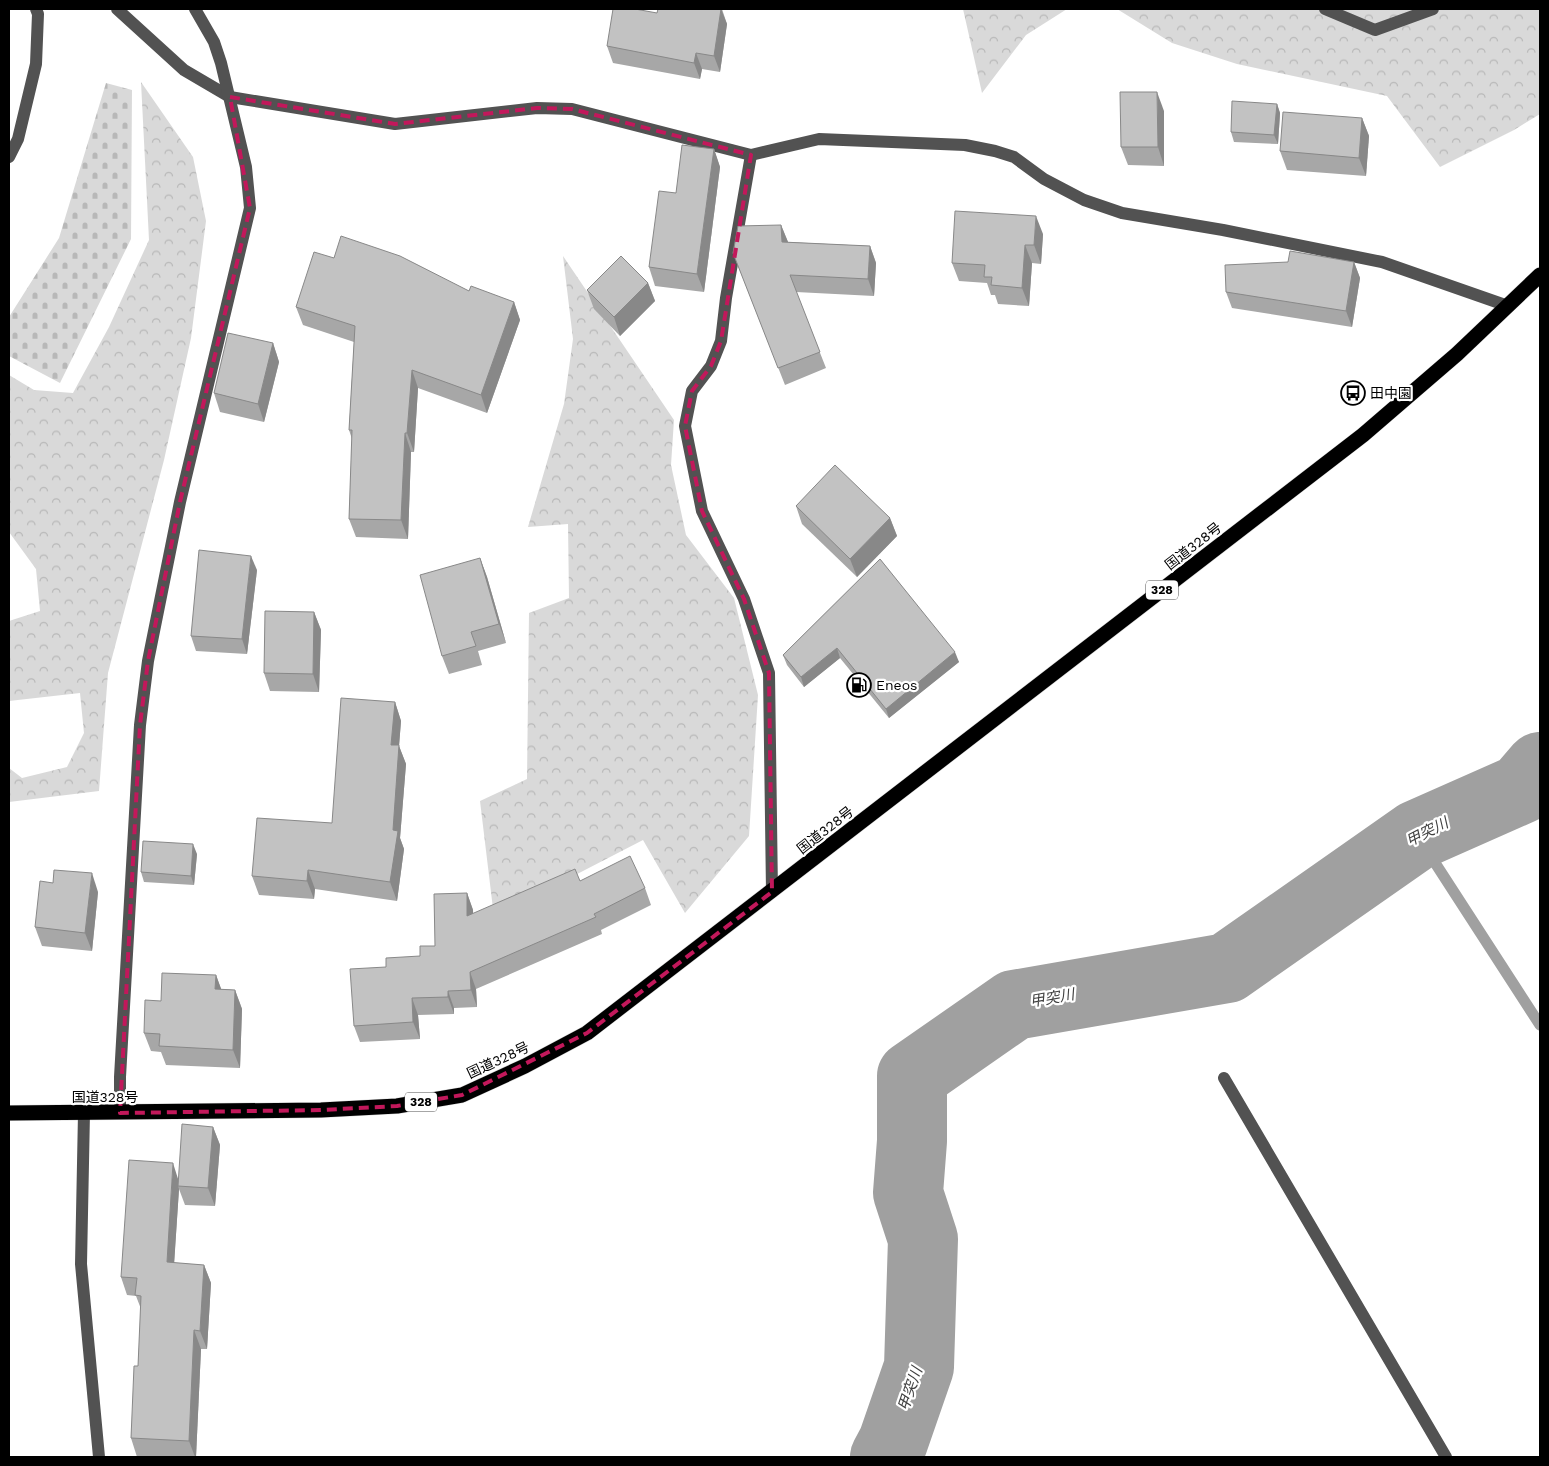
<svg xmlns="http://www.w3.org/2000/svg" width="1549" height="1466" viewBox="0 0 1549 1466" font-family="'Work Sans','Noto Sans JP',sans-serif">
	<style>
		.forest { fill: url(#forest-crowns) }
		.cemetery { fill: url(#cemetery-stones) }
		.lines { fill: none; stroke-linecap: round; stroke-linejoin: round }
		.stream { stroke: #a0a0a0; stroke-width: 11 }
		.river { stroke: #a0a0a0; stroke-width: 70 }
		.highway-casing { stroke: #dbdbdb; stroke-width: 16 }
		.minor { stroke: #525252; stroke-width: 12 }
		.highway { stroke: #000; stroke-width: 15 }
		.wall { fill: #a7a7a7 }
		.shaded-wall { fill: #888 }
		.building { fill: #c2c2c2; stroke: #888 }
		.marked { fill: none; stroke: #c2185b; stroke-width: 4; stroke-dasharray: 10 6; stroke-linejoin: round }
		.labels { text-anchor: middle; stroke-width: 4.5; stroke-linejoin: round; paint-order: stroke }
		.shield { fill: #fff; stroke: #4c4c4c; stroke-width: 1 }
		.shield-label { font-size: 12px; font-weight: bold; fill: #000 }
		.poi-label { font-size: 14px; fill: #000; stroke: #fff; text-anchor: start }
		.street-label { font-size: 14px; fill: #000; stroke: #fff }
		.water-label { font-size: 15px; font-style: italic; fill: #414141; stroke: #fff }
	</style>
	<defs>
		<pattern id="forest-crowns" width="20" height="18" patternUnits="userSpaceOnUse" patternTransform="scale(1.25)"><rect width="20" height="18" fill="#d9d9d9"/><path d="M2 6a3 3 0 1 1 6 0M12 15a3 3 0 1 1 6 0" fill="none" stroke="#b8b8b8"/></pattern>
		<pattern id="cemetery-stones" width="16" height="16" patternUnits="userSpaceOnUse" patternTransform="scale(1.25)"><rect width="16" height="16" fill="#d9d9d9"/><path d="M2 7V4a2 2 0 0 1 4 0v3zM10 15v-3a2 2 0 0 1 4 0v3z" fill="#b8b8b8"/></pattern>
	</defs>
	<rect width="100%" height="100%" fill="#fff"/>
	<g class="forest">
		<polygon points="963,9 1067,9 1026,35 982,93"/>
		<polygon points="1117,9 1540,9 1540,114 1514,130 1440,167 1387,96 1237,64 1172,43"/>
		<polygon points="141,82 193,157 206,221 191,338 164,460 108,673 99,791 9,802 9,768 22,778 67,767 84,733 80,693 9,701 9,621 40,611 36,569 9,532 9,375 34,390 73,393 109,327 149,240"/>
		<polygon points="563,256 674,420 671,465 686,535 734,598 758,695 749,836 685,913 643,840 494,917 480,801 527,779 529,613 569,598 568,524 528,527 564,404 573,339"/>
	</g>
	<polygon class="cemetery" points="106,83 132,90 131,239 60,383 9,356 9,317 59,238"/>
	<g class="lines">
		<polyline class="stream" points="1417,835 1540,1025"/>
		<polyline class="river" points="885,1457 893,1442 919,1367 923,1239 908,1193 912,1141 912,1076 1014,1005 1227,968 1417,835 1521,789 1540,767"/>
		<g class="highway-casing">
			<polyline id="highway" points="9,1113 321,1110 397,1106 462,1095 525,1066 587,1033 1363,435 1457,354 1540,275"/>
		</g>
		<g class="minor">
			<polyline points="117,9 184,70 230,97 395,124 537,108 572,109 751,155 819,139 965,145 995,151 1014,157 1044,179 1084,200 1122,213 1223,230 1382,262 1508,306"/>
			<polyline points="1325,9 1375,30 1433,9"/>
			<polyline points="751,155 726,298 721,341 711,366 692,391 685,426 702,511 744,599 769,673 772,892"/>
			<polyline points="9,157 18,139 36,64 38,14 36,9"/>
			<polyline points="1224,1078 1446,1457"/>
			<polyline points="84,1113 81,1264 99,1457"/>
			<polyline points="120,1113 120,1077 140,725 148,661 180,502 250,208 246,167 221,63 214,42 195,9"/>
		</g>
		<use href="#highway" class="highway"/>
	</g>
	<g class="wall">
		<polygon points="658,9 722,9 727,24 720,72 702,69 700,79 613,63 607,46 657,13"/>
		<polygon points="1277,104 1280,113 1278,144 1234,142 1231,132"/>
		<polygon points="1164,111 1164,166 1128,165 1121,147"/>
		<polygon points="1362,118 1369,136 1366,176 1287,170 1280,151"/>
		<polygon points="714,149 720,167 704,292 655,286 649,267 676,193"/>
		<polygon points="781,225 788,242 870,246 876,263 874,296 796,292 826,368 785,385 733,253"/>
		<polygon points="1043,234 1041,264 1032,263 1029,306 998,304 995,295 991,295 987,283 959,281 952,263"/>
		<polygon points="334,258 514,302 520,320 487,413 418,388 414,452 411,452 408,539 356,537 349,519 352,439 349,430 354,342 303,325 296,307"/>
		<polygon points="1354,262 1360,278 1352,327 1232,308 1226,292"/>
		<polygon points="648,283 655,301 620,336 594,309 587,290"/>
		<polygon points="273,343 279,362 264,422 220,412 214,393"/>
		<polygon points="796,506 890,518 897,536 857,577 802,524"/>
		<polygon points="480,558 487,577 506,643 478,651 482,665 449,674 442,656"/>
		<polygon points="880,559 959,662 889,718 840,658 804,687 787,665 783,655"/>
		<polygon points="257,570 247,654 196,651 191,636"/>
		<polygon points="314,612 321,630 319,692 270,691 264,673"/>
		<polygon points="395,702 401,721 399,746 406,764 400,838 404,849 397,901 315,889 314,899 259,895 252,876 332,823"/>
		<polygon points="197,854 194,885 144,882 141,872"/>
		<polygon points="580,881 645,888 651,905 601,930 602,934 476,989 477,1007 454,1008 454,1014 418,1015 420,1039 360,1042 354,1026 386,967 420,956 435,946 467,893 473,910 473,914"/>
		<polygon points="98,892 92,951 42,946 35,927"/>
		<polygon points="216,975 221,989 235,990 242,1009 240,1068 166,1065 161,1052 151,1051 144,1033 161,1001"/>
		<polygon points="213,1127 220,1145 215,1206 185,1205 179,1189 174,1263 204,1265 211,1283 207,1349 201,1349 196,1457 137,1457 131,1438 138,1366 141,1309 136,1296 127,1295 121,1277"/>
	</g>
	<g class="shaded-wall">
		<polygon points="721,9 727,24 720,72 714,56"/>
		<polygon points="696,53 702,69 700,79 694,63"/>
		<polygon points="1157,92 1164,111 1164,166 1158,147"/>
		<polygon points="1277,104 1280,113 1278,144 1274,135"/>
		<polygon points="1362,118 1369,136 1366,176 1359,158"/>
		<polygon points="714,149 720,167 704,292 697,274"/>
		<polygon points="1036,216 1043,234 1041,264 1034,245"/>
		<polygon points="781,225 788,242 788,259 782,242"/>
		<polygon points="1025,245 1032,263 1029,306 1022,288"/>
		<polygon points="870,246 876,263 874,296 868,279"/>
		<polygon points="1354,262 1360,278 1352,327 1346,311"/>
		<polygon points="648,283 655,301 620,336 614,317"/>
		<polygon points="514,302 520,320 487,413 481,395"/>
		<polygon points="273,343 279,362 264,422 258,404"/>
		<polygon points="412,370 418,388 414,452 407,433"/>
		<polygon points="405,433 411,452 408,539 401,520"/>
		<polygon points="890,518 897,536 857,577 850,559"/>
		<polygon points="251,556 257,570 247,654 242,639"/>
		<polygon points="480,558 487,577 506,643 499,624"/>
		<polygon points="314,612 321,630 319,692 313,674"/>
		<polygon points="837,648 840,658 804,687 801,677"/>
		<polygon points="955,652 959,662 889,718 886,709"/>
		<polygon points="395,702 401,721 399,746 406,764 400,838 404,849 397,901 390,882 393,830 391,745"/>
		<polygon points="193,844 197,854 194,885 191,876"/>
		<polygon points="308,870 315,889 314,899 307,881"/>
		<polygon points="92,873 98,892 92,951 85,933"/>
		<polygon points="467,893 473,910 474,933 467,916"/>
		<polygon points="470,972 476,989 477,1007 471,990"/>
		<polygon points="216,975 223,994 215,989"/>
		<polygon points="235,990 242,1009 240,1068 233,1050"/>
		<polygon points="448,991 454,1008 454,1014 448,997"/>
		<polygon points="412,998 418,1015 420,1039 413,1022"/>
		<polygon points="213,1127 220,1145 215,1206 208,1188"/>
		<polygon points="173,1163 179,1182 178,1186 179,1189 173,1281 167,1262"/>
		<polygon points="204,1265 211,1283 207,1349 200,1331"/>
		<polygon points="194,1330 201,1349 196,1457 195,1457 189,1441"/>
	</g>
	<g class="building">
		<polygon points="613,9 635,9 657,13 658,9 721,9 714,56 696,53 694,63 607,46"/>
		<polygon points="1120,92 1157,92 1158,147 1121,147"/>
		<polygon points="1232,101 1277,104 1274,135 1231,132"/>
		<polygon points="1283,112 1362,118 1359,158 1280,151"/>
		<polygon points="682,145 714,149 697,274 649,267 659,191 676,193"/>
		<polygon points="955,211 1036,216 1034,245 1025,245 1022,288 991,285 992,277 984,277 985,265 952,263"/>
		<polygon points="781,225 782,242 870,246 868,279 790,275 820,352 778,368 733,253 738,226"/>
		<polygon points="341,236 400,256 469,291 471,286 514,302 481,395 412,370 407,433 405,433 401,520 349,519 352,430 349,430 355,326 296,307 314,252 334,258"/>
		<polygon points="1290,251 1354,262 1346,311 1226,292 1225,265 1288,262"/>
		<polygon points="621,256 648,283 614,317 587,290"/>
		<polygon points="228,333 273,343 258,404 214,393"/>
		<polygon points="835,465 890,518 850,559 796,506"/>
		<polygon points="199,550 251,556 242,639 191,636"/>
		<polygon points="480,558 499,624 471,632 476,646 442,656 420,575"/>
		<polygon points="880,559 955,652 886,709 837,648 801,677 783,655"/>
		<polygon points="265,611 314,612 313,674 264,673"/>
		<polygon points="341,698 395,702 391,745 399,745 393,830 398,831 390,882 308,870 307,881 252,876 257,818 332,823"/>
		<polygon points="143,841 193,844 191,876 141,872"/>
		<polygon points="630,856 645,888 594,914 596,917 470,972 471,990 448,991 448,997 412,998 413,1022 354,1026 350,969 386,967 386,958 420,956 420,946 435,946 434,894 467,893 467,916 575,869 580,881"/>
		<polygon points="54,870 92,873 85,933 35,927 40,881 53,883"/>
		<polygon points="162,973 216,975 215,989 235,990 233,1050 159,1046 160,1034 144,1033 145,1000 161,1001"/>
		<polygon points="182,1124 213,1127 208,1188 178,1186"/>
		<polygon points="129,1160 173,1163 167,1262 204,1265 200,1331 194,1330 189,1441 131,1438 134,1366 138,1366 141,1296 135,1295 137,1278 121,1277"/>
	</g>
	<path class="marked" d="M230 97 395 124 537 108 572 109 751 155 721 341 711 366 692 391 685 426 702 511 744 599 769 673 772 892 587 1033 462 1095 397 1106 321 1110 120 1113 140 725 148 661 180 502 250 208Z"/>
	<defs>
		<g id="bus-ring" transform="scale(1.25)"><circle r="9.5" fill="#fff" stroke="#000" stroke-width="1.5"/><path d="M-5-6H5V4H4V6H2V4H-2V6H-4V4H-5ZM-3.5-4V0h7V-4ZM-3.5 1.2v1.5H-2V1.2ZM2 1.2v1.5H3.5V1.2Z" fill="#000"/></g>
		<g id="fuel-ring" transform="scale(1.25)"><circle r="9.5" fill="#fff" stroke="#000" stroke-width="1.5"/><path d="M-5.5-6h7V0h2V4h1.3V-2.5L3-4.5l.8-.8L6-3V5H2.5V1h-1V6h-7ZM-4.2-4.7v3.2H.2V-4.7Z" fill="#000"/></g>
	</defs>
	<g fill-rule="evenodd">
		<use href="#bus-ring" x="1353" y="393"/>
		<use href="#fuel-ring" x="859" y="685"/>
	</g>
	<g class="labels">
		<g class="shield">
			<rect x="1146" y="580.5" width="32" height="19" rx="4"/>
			<rect x="405" y="1092.5" width="32" height="19" rx="4"/>
		</g>
		<g class="shield-label">
			<text x="1162" y="594">328</text>
			<text x="421" y="1106">328</text>
		</g>
		<g class="poi-label">
			<text x="1370" y="398">田中園</text>
			<text x="876" y="690">Eneos</text>
		</g>
		<g class="street-label">
			<text transform="translate(1193 546) rotate(-38)" y="5">国道328号</text>
			<text transform="translate(825 830) rotate(-38)" y="5">国道328号</text>
			<text transform="translate(498 1060) rotate(-25)" y="5">国道328号</text>
			<text x="105" y="1102">国道328号</text>
		</g>
		<g class="water-label">
			<text transform="translate(1427 832) rotate(-27)" y="5">甲突川</text>
			<text transform="translate(1052 998) rotate(-10)" y="5">甲突川</text>
			<text transform="translate(910 1389) rotate(-71)" y="5">甲突川</text>
		</g>
	</g>
	<rect width="1549" height="1466" fill="none" stroke="#000000" stroke-width="20"/>
</svg>
